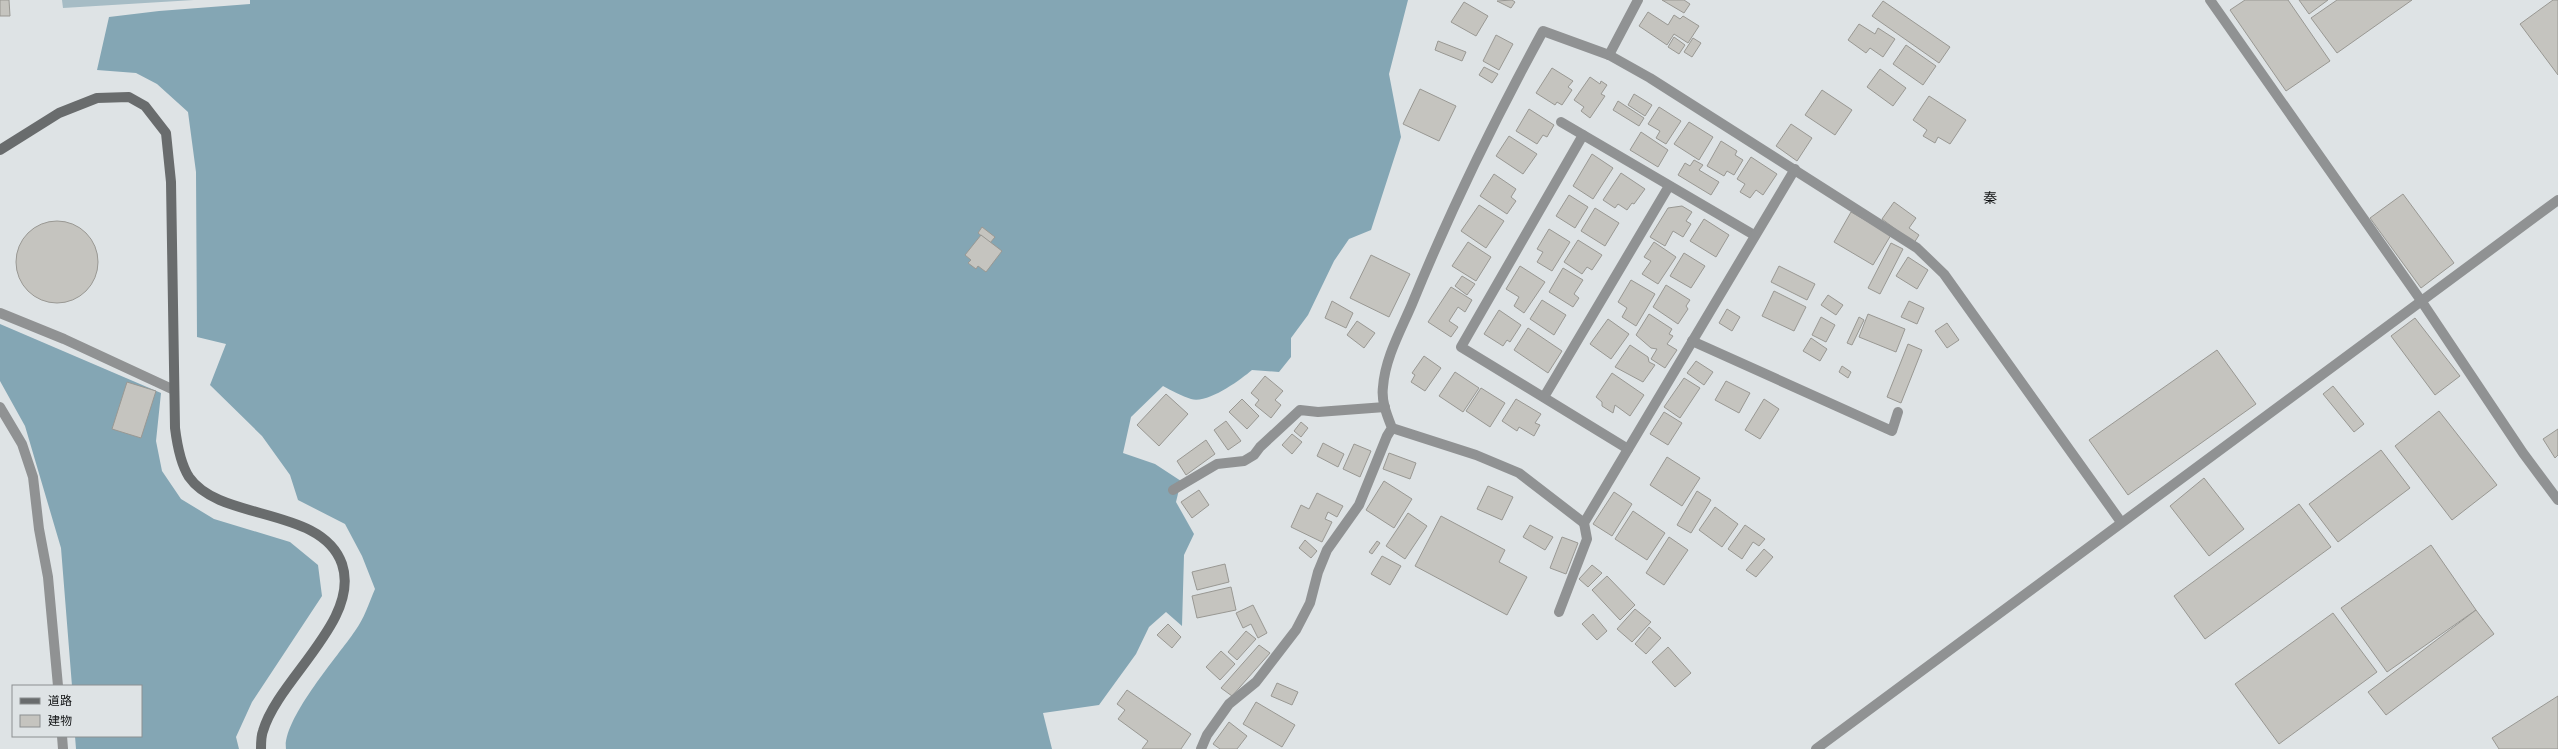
<svg xmlns="http://www.w3.org/2000/svg" width="2558" height="749" viewBox="0 0 2558 749" font-family="Manrope,'Noto Sans JP',sans-serif">
	<style>
		.green { fill: #a6bcc5 }
		.forest { fill: #84a6b4 }
		.building { fill: #c5c4bf; stroke: #999893 }
		.lines { fill: none; stroke-linecap: round; stroke-linejoin: round }
		.street { stroke: #909293; stroke-width: 10 }
		.secondary { stroke: #696c6d; stroke-width: 10 }
		.labels { text-anchor: middle; stroke-width: 3.5; stroke-linejoin: round; paint-order: stroke }
		.quarter-label { font-size: 14px; fill: #111314; stroke: #dee3e5 }
	</style>
	<rect width="100%" height="100%" fill="#dee3e5"/>
	<polygon class="green" points="62,0 194,0 63,8"/>
	<g class="forest">
		<path d="M250 0H1408L1389 74 1401 137 1371 230 1349 239 1334 261 1308 315 1291 338V357L1279 372 1252 370C1240 380 1208 404 1191 399 1182 396 1172 391 1163 386L1131 417 1123 453 1155 464 1181 481 1176 502 1194 534 1184 555 1182 626 1166 612 1149 627 1136 654 1099 705 1043 713 1052 749H286C282 720 338 656 355 631 364 619 369 603 375 589L362 556 345 524 298 500 290 475 262 436 210 385 226 344 197 337 196 172 188 112 157 84 136 73 97 70 109 17 159 11 250 4Z"/>
		<polygon points="0,324 161,393 156,441 162,471 181,499 214,519 290,542 318,565 322,596 252,702 236,737 239,749 76,749 75,736 141,736 141,686 72,686 61,548 25,426 0,381"/>
	</g>
	<g class="building">
		<polygon points="0,0 9,0 10,16 0,16"/>
		<polygon points="1512,0 1515,2 1511,8 1497,1"/>
		<polygon points="1662,0 1684,0 1690,4 1684,13"/>
		<polygon points="2245,0 2288,0 2330,61 2286,91 2230,10"/>
		<polygon points="2299,0 2328,0 2309,14"/>
		<polygon points="2337,0 2412,0 2337,53 2311,18"/>
		<polygon points="2553,0 2558,0 2558,75 2520,24"/>
		<polygon points="1883,1 1950,47 1939,63 1872,16"/>
		<polygon points="1464,2 1488,16 1476,36 1451,22"/>
		<polygon points="1648,12 1668,25 1674,15 1680,19 1683,16 1699,26 1688,43 1674,34 1667,45 1639,26"/>
		<polygon points="1859,24 1875,34 1878,28 1895,39 1883,57 1870,48 1866,53 1848,40"/>
		<polygon points="1496,35 1513,44 1499,70 1483,61"/>
		<polygon points="1674,37 1685,45 1679,54 1668,47"/>
		<polygon points="1693,38 1701,43 1692,57 1684,52"/>
		<polygon points="1438,41 1466,52 1462,61 1435,50"/>
		<polygon points="1906,45 1936,66 1923,85 1893,64"/>
		<polygon points="1484,67 1498,74 1492,83 1479,75"/>
		<polygon points="1552,68 1573,81 1568,87 1572,90 1562,105 1557,102 1555,105 1536,93"/>
		<polygon points="1880,69 1906,88 1893,106 1867,87"/>
		<polygon points="1590,77 1600,84 1601,81 1607,85 1601,94 1605,96 1590,118 1581,111 1584,107 1574,100"/>
		<polygon points="1420,89 1456,106 1439,141 1403,124"/>
		<polygon points="1822,90 1852,110 1835,135 1805,115"/>
		<polygon points="1634,94 1652,105 1645,116 1628,105"/>
		<polygon points="1929,96 1966,120 1950,144 1938,137 1935,143 1923,136 1927,130 1913,120"/>
		<polygon points="1618,101 1644,118 1639,126 1613,110"/>
		<polygon points="1659,107 1681,121 1666,144 1656,138 1660,131 1648,124"/>
		<polygon points="1529,109 1554,125 1547,137 1543,135 1537,144 1516,131"/>
		<polygon points="1689,122 1713,137 1699,160 1674,144"/>
		<polygon points="1791,124 1812,138 1797,161 1776,146"/>
		<polygon points="1641,132 1668,150 1658,167 1630,150"/>
		<polygon points="1509,136 1537,154 1523,174 1496,156"/>
		<polygon points="1721,141 1737,151 1735,155 1743,160 1734,175 1727,171 1724,176 1707,166"/>
		<polygon points="1592,154 1613,168 1593,199 1573,186"/>
		<polygon points="1751,157 1777,174 1763,195 1756,190 1750,198 1740,192 1745,184 1737,179"/>
		<polygon points="1694,160 1703,165 1699,170 1719,182 1711,195 1678,175 1685,163 1690,166"/>
		<polygon points="1621,173 1645,189 1634,204 1632,203 1627,210 1618,204 1615,208 1603,200"/>
		<polygon points="1494,174 1516,189 1511,197 1516,201 1507,214 1480,196"/>
		<polygon points="2403,194 2454,263 2421,288 2370,218"/>
		<polygon points="1569,195 1588,207 1575,228 1556,216"/>
		<polygon points="1894,202 1916,218 1909,228 1919,235 1914,243 1882,219"/>
		<polygon points="1479,205 1504,221 1486,248 1461,231"/>
		<polygon points="1682,206 1692,212 1686,221 1691,224 1683,237 1673,231 1665,246 1650,237 1668,208"/>
		<polygon points="1595,208 1619,223 1605,246 1581,231"/>
		<polygon points="1851,212 1891,235 1873,265 1834,242"/>
		<polygon points="1704,219 1729,235 1716,257 1690,241"/>
		<circle cx="57" cy="262" r="41"/>
		<polygon points="982,227 995,237 990,243 978,233"/>
		<polygon points="1549,229 1570,242 1552,271 1537,262 1543,252 1537,249"/>
		<polygon points="981,235 1002,251 986,272 978,266 976,269 968,263 971,260 965,255"/>
		<polygon points="1578,240 1602,255 1592,270 1587,267 1582,274 1564,262"/>
		<polygon points="1468,242 1491,257 1476,281 1452,266"/>
		<polygon points="1654,242 1676,257 1658,284 1642,274 1651,261 1644,257"/>
		<polygon points="1891,243 1903,249 1880,294 1868,288"/>
		<polygon points="1684,253 1705,266 1691,288 1670,276"/>
		<polygon points="1371,255 1410,274 1389,317 1350,298"/>
		<polygon points="1908,257 1928,270 1917,289 1896,276"/>
		<polygon points="1520,266 1545,282 1524,313 1514,306 1519,297 1506,289"/>
		<polygon points="1779,266 1815,284 1807,300 1771,282"/>
		<polygon points="1563,268 1583,280 1574,294 1579,298 1573,307 1549,292"/>
		<polygon points="1462,276 1475,284 1467,295 1455,286"/>
		<polygon points="1631,280 1655,294 1636,326 1622,317 1627,308 1618,302"/>
		<polygon points="1666,285 1690,300 1686,306 1688,309 1678,324 1653,307"/>
		<polygon points="1451,287 1472,300 1465,312 1458,307 1449,321 1458,327 1451,337 1428,322"/>
		<polygon points="1774,291 1806,307 1794,331 1762,316"/>
		<polygon points="1828,295 1843,305 1836,315 1821,305"/>
		<polygon points="1542,300 1566,315 1554,335 1530,319"/>
		<polygon points="1332,301 1353,313 1346,328 1325,318"/>
		<polygon points="1909,301 1924,308 1917,324 1901,317"/>
		<polygon points="1727,309 1740,317 1732,331 1719,323"/>
		<polygon points="1499,310 1521,325 1510,342 1507,340 1503,346 1484,334"/>
		<polygon points="1649,314 1672,329 1669,334 1673,336 1667,344 1677,350 1665,368 1651,359 1657,349 1651,348 1636,335"/>
		<polygon points="1868,314 1905,329 1896,352 1859,337"/>
		<polygon points="1821,317 1835,325 1826,342 1812,335"/>
		<polygon points="1859,317 1864,320 1852,345 1847,343"/>
		<polygon points="2415,318 2460,376 2435,395 2391,336"/>
		<polygon points="1608,319 1629,334 1611,359 1590,344"/>
		<polygon points="1357,321 1375,333 1364,348 1347,335"/>
		<polygon points="1947,323 1959,340 1947,348 1935,331"/>
		<polygon points="1528,328 1562,351 1548,373 1514,350"/>
		<polygon points="1811,338 1827,349 1820,361 1803,351"/>
		<polygon points="1908,344 1922,350 1901,403 1887,397"/>
		<polygon points="1630,345 1648,357 1649,362 1655,365 1643,382 1615,367"/>
		<polygon points="2217,350 2256,404 2128,495 2089,440"/>
		<polygon points="1424,356 1441,368 1425,391 1411,382 1415,375 1412,373"/>
		<polygon points="1696,361 1713,372 1704,385 1687,373"/>
		<polygon points="1842,366 1851,372 1848,378 1839,372"/>
		<polygon points="1455,372 1479,388 1463,412 1439,396"/>
		<polygon points="1612,373 1644,395 1630,416 1615,405 1613,413 1602,406 1602,402 1596,397"/>
		<polygon points="1265,376 1283,391 1275,400 1281,405 1271,418 1255,405 1259,400 1251,393"/>
		<polygon points="1684,378 1700,388 1680,418 1664,407"/>
		<polygon points="1726,381 1750,393 1739,413 1715,400"/>
		<polygon points="127,382 156,391 141,438 112,429"/>
		<polygon points="2333,386 2364,424 2354,432 2323,394"/>
		<polygon points="1481,388 1505,403 1490,427 1466,411"/>
		<polygon points="1166,394 1188,414 1159,446 1137,425"/>
		<polygon points="1242,399 1259,416 1247,429 1229,412"/>
		<polygon points="1516,399 1541,414 1535,423 1540,425 1534,436 1519,427 1517,431 1502,421"/>
		<polygon points="1764,399 1779,409 1760,439 1745,430"/>
		<polygon points="2439,411 2497,485 2452,520 2395,446"/>
		<polygon points="1664,412 1682,423 1668,445 1650,434"/>
		<polygon points="1226,421 1241,441 1228,450 1214,430"/>
		<polygon points="1301,422 1308,428 1301,437 1294,431"/>
		<polygon points="2558,429 2558,455 2555,458 2543,439"/>
		<polygon points="1292,434 1302,442 1292,454 1282,445"/>
		<polygon points="1206,440 1215,454 1186,475 1177,461"/>
		<polygon points="1323,443 1344,454 1338,467 1317,456"/>
		<polygon points="1354,444 1371,451 1360,477 1343,469"/>
		<polygon points="2381,450 2410,488 2338,542 2309,504"/>
		<polygon points="1389,453 1416,463 1410,479 1383,469"/>
		<polygon points="1667,457 1700,478 1682,506 1650,485"/>
		<polygon points="2204,478 2244,529 2209,556 2170,506"/>
		<polygon points="1384,481 1412,499 1394,528 1366,510"/>
		<polygon points="1488,486 1513,497 1502,520 1477,509"/>
		<polygon points="1199,490 1209,505 1192,518 1181,502"/>
		<polygon points="1697,491 1711,500 1691,533 1677,525"/>
		<polygon points="1614,492 1632,504 1612,536 1593,524"/>
		<polygon points="1317,493 1343,506 1337,517 1328,512 1325,519 1332,522 1322,542 1291,527 1301,505 1309,509"/>
		<polygon points="2299,504 2331,547 2205,639 2174,596"/>
		<polygon points="1715,507 1738,524 1722,547 1699,530"/>
		<polygon points="1633,511 1665,533 1647,560 1615,539"/>
		<polygon points="1408,513 1427,526 1405,559 1386,546"/>
		<polygon points="1441,516 1505,550 1499,562 1527,577 1507,615 1415,566"/>
		<polygon points="1530,525 1553,537 1545,550 1523,537"/>
		<polygon points="1745,525 1765,539 1759,546 1753,542 1742,559 1728,549"/>
		<polygon points="1562,537 1578,543 1566,574 1550,568"/>
		<polygon points="1669,537 1688,550 1664,585 1646,573"/>
		<polygon points="1305,540 1317,551 1311,558 1299,548"/>
		<polygon points="1377,541 1380,543 1372,554 1369,552"/>
		<polygon points="2431,545 2476,610 2387,672 2341,608"/>
		<polygon points="1764,549 1773,557 1756,577 1746,570"/>
		<polygon points="1382,556 1401,566 1390,585 1371,574"/>
		<polygon points="1225,564 1229,582 1197,590 1192,572"/>
		<polygon points="1592,565 1602,573 1588,587 1579,579"/>
		<polygon points="1607,576 1635,605 1620,620 1592,590"/>
		<polygon points="1231,587 1236,610 1197,618 1192,596"/>
		<polygon points="1253,605 1267,633 1258,638 1251,624 1243,628 1236,613"/>
		<polygon points="1635,609 1651,622 1632,642 1617,629"/>
		<polygon points="2476,610 2494,634 2386,715 2368,692"/>
		<polygon points="2333,613 2377,672 2279,744 2235,684"/>
		<polygon points="1593,614 1607,631 1597,640 1582,624"/>
		<polygon points="1168,624 1181,637 1172,648 1157,635"/>
		<polygon points="1649,627 1661,638 1646,654 1635,644"/>
		<polygon points="1246,631 1256,639 1237,660 1228,652"/>
		<polygon points="1259,645 1270,653 1232,696 1221,688"/>
		<polygon points="1668,647 1691,673 1675,687 1652,662"/>
		<polygon points="1221,651 1235,664 1220,680 1206,667"/>
		<polygon points="1277,683 1298,692 1292,705 1271,696"/>
		<polygon points="1127,690 1191,734 1181,749 1142,749 1148,741 1118,719 1125,710 1117,704"/>
		<polygon points="2558,696 2558,749 2499,749 2492,738"/>
		<polygon points="1256,702 1295,725 1282,747 1243,724"/>
		<polygon points="1229,722 1247,736 1237,749 1220,749 1213,744"/>
	</g>
	<g class="lines">
		<g class="street">
			<polyline points="2210,0 2422,302 2523,453 2558,500"/>
			<polyline points="1609,55 1638,0"/>
			<polyline points="1561,122 1754,235"/>
			<polyline points="1583,135 1461,347 1628,449"/>
			<polyline points="0,313 64,339 174,390"/>
			<polyline points="1692,341 1892,431 1898,412"/>
			<polyline points="1544,397 1669,186"/>
			<polyline points="0,407 22,444 33,477 39,529 48,577 58,686"/>
			<polyline points="1392,428 1476,455 1519,473 1584,523"/>
			<polyline points="1173,490 1217,464 1244,461 1254,455 1260,447 1300,410 1318,412 1385,407"/>
			<polyline points="1559,612 1587,539 1584,523 1795,169"/>
			<polyline points="62,736 63,749"/>
			<path d="M1201 749 1207 735 1229 704 1256 682 1296 630 1310 603 1318 572 1327 550 1359 505 1387 436 1392 428C1387 415 1381 401 1383 387 1385 358 1401 330 1412 304 1450 211 1495 119 1543 31L1609 55 1650 78 1917 248 1944 274 2121 522"/>
			<polyline points="1816,749 2558,200"/>
		</g>
		<path class="secondary" d="M0 150 59 113 97 98 129 97 145 106 166 133 171 182 175 428C177 444 180 463 189 477 220 522 322 506 342 564 361 620 278 679 263 731 261 736 261 743 261 749"/>
	</g>
	<g class="labels">
		<g class="quarter-label">
			<text x="1990" y="203">秦</text>
		</g>
	</g>
	<rect x="12" y="685" width="130" height="52" fill="#dee3e5" stroke="#8c9091"/>
	<rect x="20" y="698" width="20" height="6" fill="#696c6d" stroke="#8c9091"/>
	<text x="48" y="705" font-size="12" fill="#111314">道路</text>
	<rect x="20" y="715" width="20" height="12" fill="#c5c4bf" stroke="#8c9091"/>
	<text x="48" y="725" font-size="12" fill="#111314">建物</text>
</svg>
